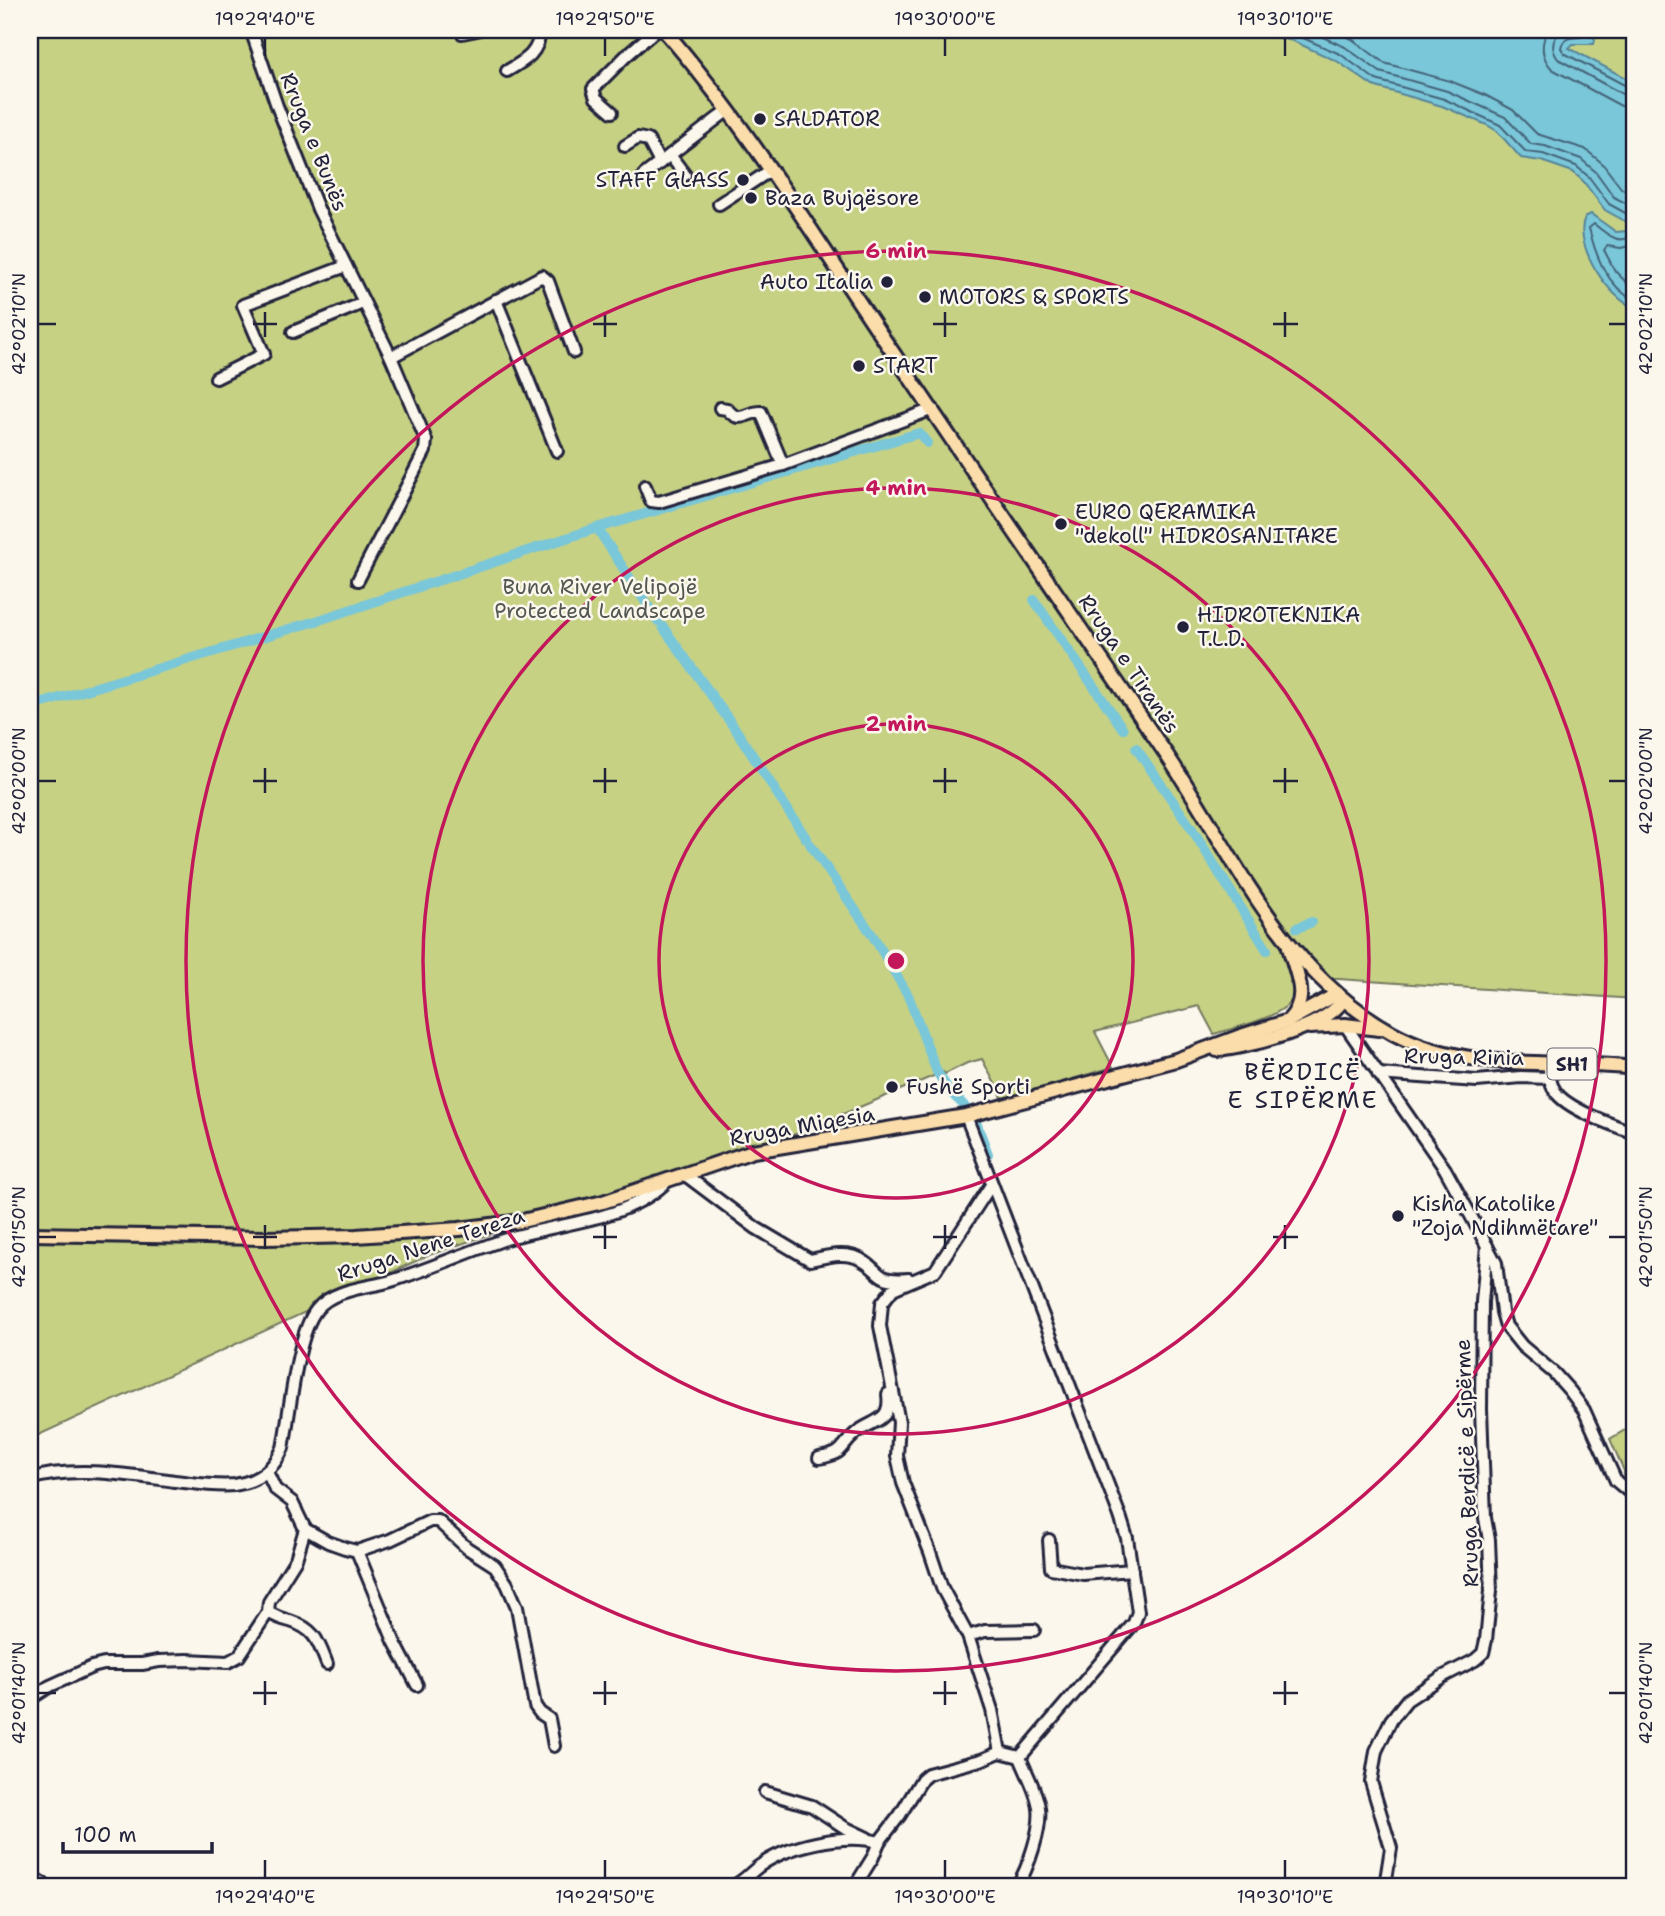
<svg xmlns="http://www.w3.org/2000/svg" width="1665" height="1916" viewBox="0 0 1665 1916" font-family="'Shantell Sans',sans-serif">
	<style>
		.green { fill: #c6d184; stroke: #747a60; stroke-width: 2 }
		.water { fill: #7ac7d9; stroke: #57859a; stroke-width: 2 }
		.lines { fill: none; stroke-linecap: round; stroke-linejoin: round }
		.shore { stroke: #45647a; stroke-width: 2 }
		.canal { stroke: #7ac7d9; stroke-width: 10 }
		.minor-casing { stroke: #22223b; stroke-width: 16 }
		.major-casing { stroke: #22223b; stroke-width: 18 }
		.minor { stroke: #fbf7ec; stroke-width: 10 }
		.major { stroke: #fbddab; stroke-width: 12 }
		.ticks { fill: none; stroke: #22223b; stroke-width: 2.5 }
		.ring { fill: none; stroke: #c2185b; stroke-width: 3.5 }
		.poi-dot { fill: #22223b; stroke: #fbf7ec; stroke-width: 2.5 }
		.labels { text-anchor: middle; stroke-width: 5; stroke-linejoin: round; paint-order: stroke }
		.shield { fill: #fbf7ec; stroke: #636270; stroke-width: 2 }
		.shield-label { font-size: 19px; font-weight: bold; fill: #22223b }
		.poi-label { font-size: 21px; fill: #22223b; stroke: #fbf7ec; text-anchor: start }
		.street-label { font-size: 21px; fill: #22223b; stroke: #fbf7ec }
		.park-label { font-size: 21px; fill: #535751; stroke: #fbf7ec }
		.quarter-label { font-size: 24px; letter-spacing: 2px; fill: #22223b; stroke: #fbf7ec }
		.centre { fill: #c2185b; stroke: #fbf7ec; stroke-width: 3.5 }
		.ring-label { font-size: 21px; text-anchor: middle; font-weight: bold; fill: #c2185b; stroke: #fbf7ec; stroke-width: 5; stroke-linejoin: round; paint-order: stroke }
		.neatline { fill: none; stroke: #22223b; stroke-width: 2.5 }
		.ticks-label { font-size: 18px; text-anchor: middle; fill: #22223b }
	</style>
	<rect width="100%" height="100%" fill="#fbf7ec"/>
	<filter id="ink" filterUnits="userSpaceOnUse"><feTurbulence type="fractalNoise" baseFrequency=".0143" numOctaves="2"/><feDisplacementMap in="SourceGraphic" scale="14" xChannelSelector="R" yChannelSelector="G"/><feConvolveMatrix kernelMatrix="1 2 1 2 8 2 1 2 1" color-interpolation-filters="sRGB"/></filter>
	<g filter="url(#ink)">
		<g class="green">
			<path d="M30 30H1635V999L1309 977 1290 982C1313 1012 1232 1028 1214 1034L1199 1006 1095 1032 1113 1067 1003 1099 982 1059 967 1063 945 1074 943 1072 750 1153 609 1193 429 1255 30 1439Z"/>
			<polygon points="1635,1424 1635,1490 1624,1482 1624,1471 1610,1439"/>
		</g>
		<path class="water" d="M1243 30H1534L1588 32 1595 39 1594 44H1573L1569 48 1635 83V308C1609 299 1572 244 1585 217L1591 214 1616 232 1627 231 1628 223 1605 210 1583 181 1573 172 1541 161 1521 158 1497 131 1487 125 1442 106 1373 86 1337 61 1293 41Z"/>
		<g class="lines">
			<g class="shore">
				<polyline points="1279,30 1296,35 1340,54 1376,80 1444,99 1500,125 1526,152 1543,154 1576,166 1589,177 1609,204 1629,215 1635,224"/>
				<polyline points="1307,30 1345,47 1380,72 1447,91 1505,117 1531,144 1545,146 1581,159 1596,172 1614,197 1635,208"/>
				<polyline points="1332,30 1352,39 1384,63 1450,81 1485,95 1513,110 1537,134 1585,149 1602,163 1621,188 1635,196"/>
				<path d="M1548 30C1540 44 1541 57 1552 69L1621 106 1635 108"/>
				<path d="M1566 30C1553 35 1549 47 1558 59L1626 96 1635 98"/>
				<path d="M1581 30 1580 37C1571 38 1563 37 1561 48L1564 53 1630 88 1635 89"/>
				<path d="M1635 231C1623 249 1606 234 1594 224L1589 228C1596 257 1607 286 1635 301"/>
				<polyline points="1635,245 1621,248 1607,246 1604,250 1615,271 1635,291"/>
			</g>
			<g class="canal">
				<polyline points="597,528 658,621"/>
				<polyline points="1034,600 1123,729"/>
				<polyline points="663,627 736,730 806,838"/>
				<polyline points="30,707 316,621 597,528 919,433 927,443"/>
				<polyline points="1136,748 1192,829 1267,950"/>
				<polyline points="810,844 873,936 908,995 937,1072 950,1092 973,1114 988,1154"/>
				<polyline points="1297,928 1312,922"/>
			</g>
			<g class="minor-casing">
				<g id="minor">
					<polyline points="251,30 277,106 318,209 391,357 426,440 425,451 358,580"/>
					<polyline points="462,33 477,30"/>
					<path d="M507 71C526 60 539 53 540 30"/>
					<polyline points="612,112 596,98 593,89 626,56 656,30"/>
					<polyline points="625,146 638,138 648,140 660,163"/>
					<polyline points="670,155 685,175"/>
					<polyline points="644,175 727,111"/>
					<polyline points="719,204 771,170"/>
					<polyline points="496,300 557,451"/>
					<polyline points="293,332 363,303"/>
					<polyline points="391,357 542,276 548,281 574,352"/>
					<polyline points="216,378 264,354 243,305 346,266"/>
					<path d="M720 408 727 409C740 425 745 412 761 412L783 465"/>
					<polyline points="645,486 651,501 659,502 783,465 933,409"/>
					<polyline points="1345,1025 1445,1169 1471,1216 1496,1263 1502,1312 1506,1326 1522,1346 1554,1373 1570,1391 1584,1410 1616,1481 1635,1497"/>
					<path d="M1549 1063C1549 1073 1549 1082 1555 1091 1566 1109 1615 1126 1635 1133"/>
					<polyline points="1378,1074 1477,1081 1521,1077 1549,1078"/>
					<path d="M684 1174 756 1228 810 1260C826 1257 844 1251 860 1259 884 1272 873 1282 909 1279"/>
					<polyline points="991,1185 935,1271 893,1289 882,1303 880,1326 899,1422 897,1456 903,1483 930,1552 942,1588 968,1636 992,1710 1000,1752"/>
					<path d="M819 1458C846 1453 838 1449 855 1434 871 1419 892 1424 888 1394"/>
					<polyline points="267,1472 275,1489 292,1502 305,1529 328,1542 345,1548 357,1551 390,1540 430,1521 438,1521 467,1548 495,1566 507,1584 517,1607 535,1706 540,1713 549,1719 554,1746"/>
					<path d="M30 1479C73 1465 130 1475 175 1481 194 1483 215 1487 234 1485 257 1482 274 1469 283 1448 290 1414 296 1334 317 1309 333 1289 367 1288 391 1281 430 1269 467 1252 506 1239 559 1222 629 1222 669 1179"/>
					<path d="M305 1529 296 1559 269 1602 268 1612C276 1617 281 1619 290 1621 315 1629 318 1641 327 1664"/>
					<polyline points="1049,1540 1051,1568 1083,1574 1132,1570"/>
					<polyline points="357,1551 394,1641 417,1685"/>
					<polyline points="968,1636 985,1631 1034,1630"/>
					<polyline points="30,1699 50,1686 92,1667 104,1664 142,1664 159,1661 187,1660 228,1662 239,1656 268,1612"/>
					<polyline points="765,1792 812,1806 844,1827 867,1838"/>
					<polyline points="30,1876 47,1886"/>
					<path d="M733 1886C744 1881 749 1874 758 1867 787 1845 844 1833 879 1842"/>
					<polyline points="855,1886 873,1857 879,1842 900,1815 922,1779 928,1774 981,1760 1000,1752 1020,1757 1134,1623 1138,1612 1127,1538 1120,1516 966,1116"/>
					<path d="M1017 1886C1028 1869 1042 1828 1039 1808 1037 1791 1026 1773 1020 1757"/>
					<polyline points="1385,1886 1391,1848 1371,1782 1376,1751 1391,1720 1407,1700 1442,1677 1475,1660 1483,1653 1486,1640 1491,1591 1489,1540 1485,1518 1481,1409 1482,1302 1487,1246"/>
				</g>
			</g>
			<g class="major-casing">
				<g id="major">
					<path d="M664 30C744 122 809 228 877 329 972 470 1068 611 1164 751 1234 853 1279 970 1393 1033 1468 1074 1553 1058 1635 1068"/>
					<path d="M1288 1021C1311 998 1296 974 1289 947"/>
					<polyline points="1310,1027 1345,1025 1379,1029"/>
					<path d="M1217 1050C1246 1047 1330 1027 1343 999"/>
					<polyline points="30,1234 266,1238 356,1236 459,1229 522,1221 603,1202 753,1151 966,1116 1176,1060 1241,1036 1288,1021 1337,994"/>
				</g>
			</g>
			<use href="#minor" class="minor"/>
			<use href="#major" class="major"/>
		</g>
	</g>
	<path class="ticks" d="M265 38V56M605 38V56M945 38V56M1285 38V56M265 312V337M605 312V337M945 312V337M1285 312V337M38 324H56M253 324H277M593 324H617M933 324H957M1273 324H1298M1609 324H1626M265 768V793M605 768V793M945 768V793M1285 768V793M38 781H56M253 781H277M593 781H617M933 781H957M1273 781H1298M1609 781H1626M265 1225V1249M605 1225V1249M945 1225V1249M1285 1225V1249M38 1237H56M253 1237H277M593 1237H617M933 1237H957M1273 1237H1298M1609 1237H1626M265 1681V1705M605 1681V1705M945 1681V1705M1285 1681V1705M38 1693H56M253 1693H277M593 1693H617M933 1693H957M1273 1693H1298M1609 1693H1626M265 1860V1878M605 1860V1878M945 1860V1878M1285 1860V1878"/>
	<g class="ring">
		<circle cx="896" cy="961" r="237"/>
		<circle cx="896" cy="961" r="473"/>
		<circle cx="896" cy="961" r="710"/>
	</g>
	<g class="poi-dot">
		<circle cx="760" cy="119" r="7"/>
		<circle cx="743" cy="180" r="7"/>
		<circle cx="751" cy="198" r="7"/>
		<circle cx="887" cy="282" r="7"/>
		<circle cx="925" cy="297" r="7"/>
		<circle cx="859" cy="366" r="7"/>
		<circle cx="1061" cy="524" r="7"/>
		<circle cx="1183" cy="627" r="7"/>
		<circle cx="892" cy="1087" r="7"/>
		<circle cx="1398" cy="1216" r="7"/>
	</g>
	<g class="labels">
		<rect class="shield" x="1547.5" y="1048.5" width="49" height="31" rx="5"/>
		<g class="shield-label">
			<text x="1572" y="1071">SH1</text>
		</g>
		<g class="poi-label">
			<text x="774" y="126">SALDATOR</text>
			<text x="729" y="187" text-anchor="end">STAFF GLASS</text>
			<text x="765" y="205">Baza Bujqësore</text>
			<text x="873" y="289" text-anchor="end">Auto Italia</text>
			<text x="939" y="304">MOTORS &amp; SPORTS</text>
			<text x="873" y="373">START</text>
			<text x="1075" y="519">EURO QERAMIKA<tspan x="1075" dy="24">"dekoll" HIDROSANITARE</tspan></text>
			<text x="1197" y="622">HIDROTEKNIKA<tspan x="1197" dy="24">T.L.D.</tspan></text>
			<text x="906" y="1094">Fushë Sporti</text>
			<text x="1412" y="1211">Kisha Katolike<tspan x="1412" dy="24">"Zoja Ndihmëtare"</tspan></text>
		</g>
		<g class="street-label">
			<text transform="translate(314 142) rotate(68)" y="7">Rruga e Bunës</text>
			<text transform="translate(1129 664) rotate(56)" y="7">Rruga e Tiranës</text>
			<text transform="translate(1464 1057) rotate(1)" y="7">Rruga Rinia</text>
			<text transform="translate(802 1126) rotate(-10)" y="7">Rruga Miqesia</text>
			<text transform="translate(431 1245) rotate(-18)" y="7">Rruga Nene Tereza</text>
			<text transform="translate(1467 1463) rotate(-92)" y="7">Rruga Berdicë e Sipërme</text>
		</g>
		<g class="park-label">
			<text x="600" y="594">Buna River Velipojë<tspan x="600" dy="24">Protected Landscape</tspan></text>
		</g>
		<g class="quarter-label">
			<text x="1303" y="1080">BËRDICË<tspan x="1303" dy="28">E SIPËRME</tspan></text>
		</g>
	</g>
	<circle cx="896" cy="961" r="10" class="centre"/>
	<g class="ring-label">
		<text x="896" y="258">6 min</text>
		<text x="896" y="495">4 min</text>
		<text x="896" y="731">2 min</text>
	</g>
	<rect width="1665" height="1916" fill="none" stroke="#fbf7ec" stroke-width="77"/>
	<path d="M63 1842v10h149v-10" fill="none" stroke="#22223b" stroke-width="3.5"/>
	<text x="74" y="1842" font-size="21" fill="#22223b" stroke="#fbf7ec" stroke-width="5" paint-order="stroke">100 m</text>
	<rect x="38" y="38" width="1588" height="1840" class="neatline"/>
	<g class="ticks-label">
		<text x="265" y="25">19°29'40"E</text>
		<text x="605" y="25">19°29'50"E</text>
		<text x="945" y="25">19°30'00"E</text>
		<text x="1285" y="25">19°30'10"E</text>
		<text transform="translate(19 324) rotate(-90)" y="6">42°02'10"N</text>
		<text transform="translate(1646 324) rotate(-90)" y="6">42°02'10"N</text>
		<text transform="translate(19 781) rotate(-90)" y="6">42°02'00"N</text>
		<text transform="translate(1646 781) rotate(-90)" y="6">42°02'00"N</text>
		<text transform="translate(19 1237) rotate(-90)" y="6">42°01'50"N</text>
		<text transform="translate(1646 1237) rotate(-90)" y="6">42°01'50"N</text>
		<text transform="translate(19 1693) rotate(-90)" y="6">42°01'40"N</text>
		<text transform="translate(1646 1693) rotate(-90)" y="6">42°01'40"N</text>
		<text x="265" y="1903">19°29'40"E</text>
		<text x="605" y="1903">19°29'50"E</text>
		<text x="945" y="1903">19°30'00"E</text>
		<text x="1285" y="1903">19°30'10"E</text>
	</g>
</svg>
